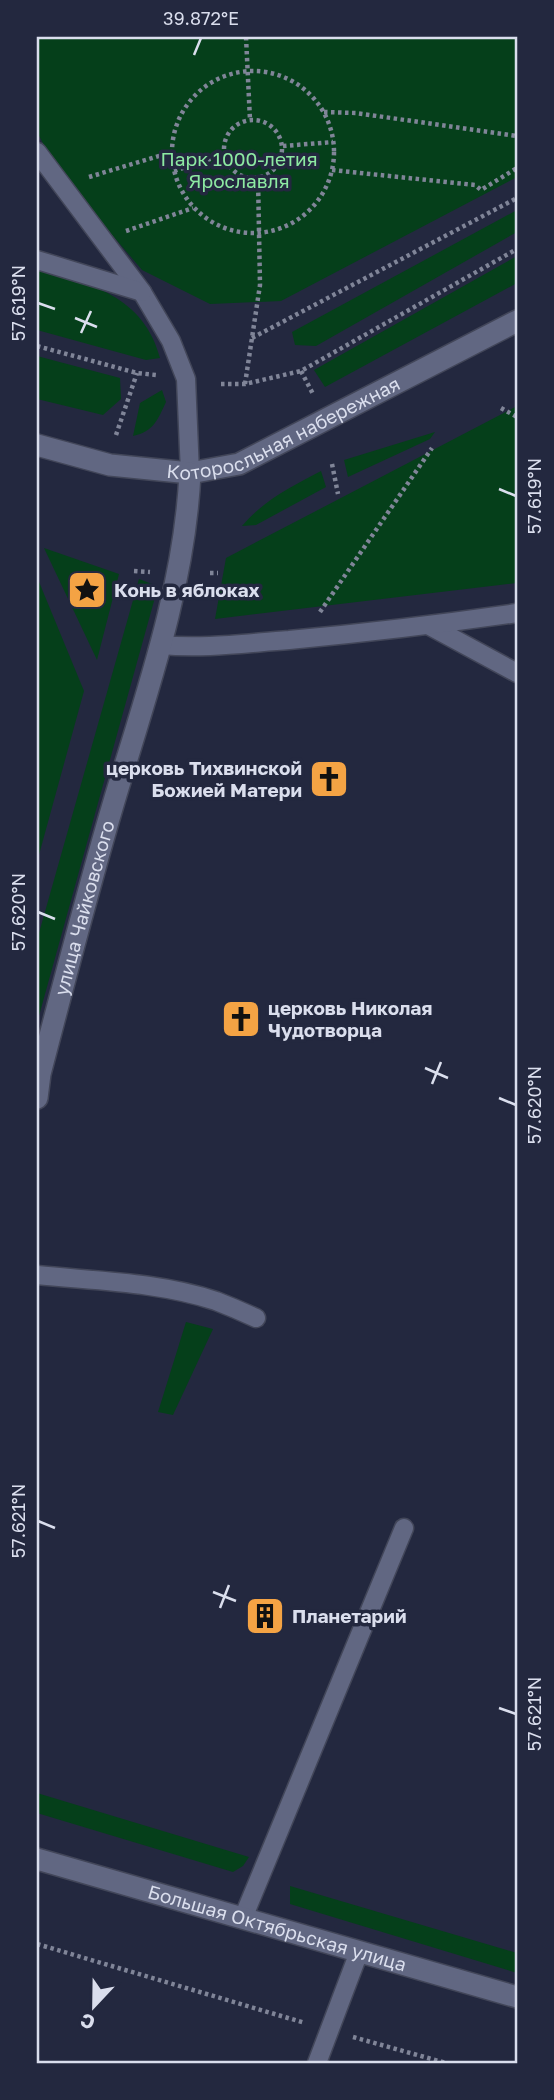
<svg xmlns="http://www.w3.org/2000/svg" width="554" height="2100" viewBox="0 0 554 2100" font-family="'Golos Text',sans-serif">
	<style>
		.green { fill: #053f1a }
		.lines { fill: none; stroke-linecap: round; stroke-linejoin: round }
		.lane-casing { stroke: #424659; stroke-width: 21 }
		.secondary-casing { stroke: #424659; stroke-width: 24 }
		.path { stroke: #808598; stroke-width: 4.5; stroke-dasharray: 3.5 3.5; stroke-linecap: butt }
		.lane { stroke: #616782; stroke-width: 18 }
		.secondary { stroke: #616782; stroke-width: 21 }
		.ticks { fill: none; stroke: #dadeed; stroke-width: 2.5 }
		.labels { text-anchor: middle; stroke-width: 7; stroke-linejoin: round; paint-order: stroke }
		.park-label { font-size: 19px; fill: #8de9a2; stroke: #23283f }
		.street-label { font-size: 19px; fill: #dadeed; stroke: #23283f }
		.poi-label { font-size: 19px; font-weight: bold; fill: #dadeed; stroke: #23283f; text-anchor: start }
		.neatline { fill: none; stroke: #dadeed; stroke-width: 2.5 }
		.ticks-label { font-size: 18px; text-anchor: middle; fill: #dadeed }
	</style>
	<rect width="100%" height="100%" fill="#23283f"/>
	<g class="green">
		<polygon points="37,37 517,37 517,177 281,301 210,304 142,270 57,170 37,132"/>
		<polygon points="517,210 517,232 316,346 295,345 292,332"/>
		<polygon points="517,256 517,283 325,387 314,370"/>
		<path d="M37 267C90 284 144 296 160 358L146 360 37 330Z"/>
		<polygon points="37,356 120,378 121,399 103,415 37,399"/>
		<path d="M162 390 166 402C157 421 154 431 133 436L140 403Z"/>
		<polygon points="517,406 517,583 215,619 226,558"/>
		<polygon points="435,432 430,439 348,477 344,460"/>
		<path d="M321 471 326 487 256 525 242 526C264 500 291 487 321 471Z"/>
		<polygon points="44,548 119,574 97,660"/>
		<polygon points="37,577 84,691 37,862"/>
		<polygon points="139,579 152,584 154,601 37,1023 37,940"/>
		<polygon points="186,1322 213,1329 173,1415 158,1412"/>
		<polygon points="37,1793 249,1857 243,1866 233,1872 37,1813"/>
		<polygon points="290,1886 517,1953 517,1973 290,1904"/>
	</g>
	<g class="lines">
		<g class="lane-casing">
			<g id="lane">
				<polyline points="37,152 142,292 171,341 186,379 190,473"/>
				<polyline points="37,260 142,292"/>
				<polyline points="430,626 517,673"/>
				<path d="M161 645C204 649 246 643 289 640 365 633 441 624 517 613"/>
				<path d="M37 1275C95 1281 159 1282 216 1301 229 1306 243 1312 256 1318"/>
				<polyline points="243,1918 404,1528"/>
				<polyline points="317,2063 359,1952"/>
			</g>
		</g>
		<g class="secondary-casing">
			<g id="secondary">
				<path id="s1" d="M37 445 110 465 190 473 239 464 517 321"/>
				<path id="s2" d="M37 1098 40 1074C64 982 88 889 115 798 147 692 185 584 190 473"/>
				<path id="s3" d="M37 1859 517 1997"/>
			</g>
		</g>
		<g class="path">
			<polyline points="246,37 250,120"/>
			<circle cx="253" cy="152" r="81"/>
			<polyline points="324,112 356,113 517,136"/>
			<circle cx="253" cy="149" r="29"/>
			<polyline points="283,146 333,142"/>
			<polyline points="332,170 475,185 481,190 517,168"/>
			<polyline points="174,171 225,154"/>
			<polyline points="89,177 172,152"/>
			<polyline points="126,231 193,208"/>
			<polyline points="252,338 517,198"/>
			<polyline points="37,346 137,373 156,375"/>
			<polyline points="301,371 313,394"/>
			<polyline points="221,384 245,384 301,371 517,249"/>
			<polyline points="245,384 260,285 258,178"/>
			<polyline points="501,408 517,417"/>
			<polyline points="116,435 137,373"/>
			<polyline points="332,464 338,494"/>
			<polyline points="134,571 150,572"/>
			<polyline points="210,573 218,573"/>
			<polyline points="320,612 432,448"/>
			<polyline points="37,1944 305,2023"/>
			<polyline points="353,2037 446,2063"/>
		</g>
		<use href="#lane" class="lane"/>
		<use href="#secondary" class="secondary"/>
	</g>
	<path class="ticks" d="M194 55 201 38M38 303 55 309M75 318 97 327M81 333 91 311M499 489 516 496M38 912 55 919M425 1068 448 1078M432 1084 441 1062M499 1098 516 1105M38 1521 55 1528M213 1592 236 1601M220 1608 229 1585M499 1708 516 1714"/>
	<defs>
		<g id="sight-square" transform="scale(2.0125)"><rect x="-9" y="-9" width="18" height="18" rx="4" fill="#f4a344" stroke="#23283f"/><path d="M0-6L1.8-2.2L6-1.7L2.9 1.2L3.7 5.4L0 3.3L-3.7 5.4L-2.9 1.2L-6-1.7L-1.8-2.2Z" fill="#111"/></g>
		<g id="church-square" transform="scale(2.0125)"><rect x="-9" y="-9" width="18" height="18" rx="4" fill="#f4a344" stroke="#23283f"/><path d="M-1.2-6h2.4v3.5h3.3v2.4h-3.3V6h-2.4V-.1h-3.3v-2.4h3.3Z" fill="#111"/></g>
		<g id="building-square" transform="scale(2.0125)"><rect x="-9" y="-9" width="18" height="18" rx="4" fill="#f4a344" stroke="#23283f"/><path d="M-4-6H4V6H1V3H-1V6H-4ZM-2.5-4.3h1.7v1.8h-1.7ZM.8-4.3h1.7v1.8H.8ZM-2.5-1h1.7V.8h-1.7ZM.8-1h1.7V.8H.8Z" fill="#111"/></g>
	</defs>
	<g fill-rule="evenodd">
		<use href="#sight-square" x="87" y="590"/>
		<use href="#church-square" x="329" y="779"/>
		<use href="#church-square" x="241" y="1019"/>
		<use href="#building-square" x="265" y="1616"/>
	</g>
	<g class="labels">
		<g class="park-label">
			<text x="239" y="166">Парк 1000-летия<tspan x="239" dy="22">Ярославля</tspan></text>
		</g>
		<g class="street-label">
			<text dy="7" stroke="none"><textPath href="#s1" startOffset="259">Которосльная набережная</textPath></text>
			<text dy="7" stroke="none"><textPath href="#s2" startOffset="196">улица Чайковского</textPath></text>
			<text dy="7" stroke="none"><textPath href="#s3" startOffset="250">Большая Октябрьская улица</textPath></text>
		</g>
		<g class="poi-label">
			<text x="114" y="597">Конь в яблоках</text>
			<text x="302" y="775" text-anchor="end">церковь Тихвинской<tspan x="302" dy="22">Божией Матери</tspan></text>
			<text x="268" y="1015">церковь Николая<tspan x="268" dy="22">Чудотворца</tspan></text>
			<text x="292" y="1623">Планетарий</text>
		</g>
	</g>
	<rect width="554" height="2100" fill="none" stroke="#23283f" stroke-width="77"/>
	<g transform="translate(94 2006) rotate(202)" stroke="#23283f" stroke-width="5" paint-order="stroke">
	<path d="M0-5L12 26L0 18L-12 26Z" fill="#dadeed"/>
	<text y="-10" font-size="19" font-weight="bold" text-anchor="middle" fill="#dadeed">С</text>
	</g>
	<rect x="38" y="38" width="478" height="2024" class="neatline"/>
	<g class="ticks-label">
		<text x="201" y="25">39.872°E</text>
		<text transform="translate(19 303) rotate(-90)" y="6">57.619°N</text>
		<text transform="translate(535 496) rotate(-90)" y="6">57.619°N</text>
		<text transform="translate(19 912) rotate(-90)" y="6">57.620°N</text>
		<text transform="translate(535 1105) rotate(-90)" y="6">57.620°N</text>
		<text transform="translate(19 1521) rotate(-90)" y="6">57.621°N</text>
		<text transform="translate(535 1714) rotate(-90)" y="6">57.621°N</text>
	</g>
</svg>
